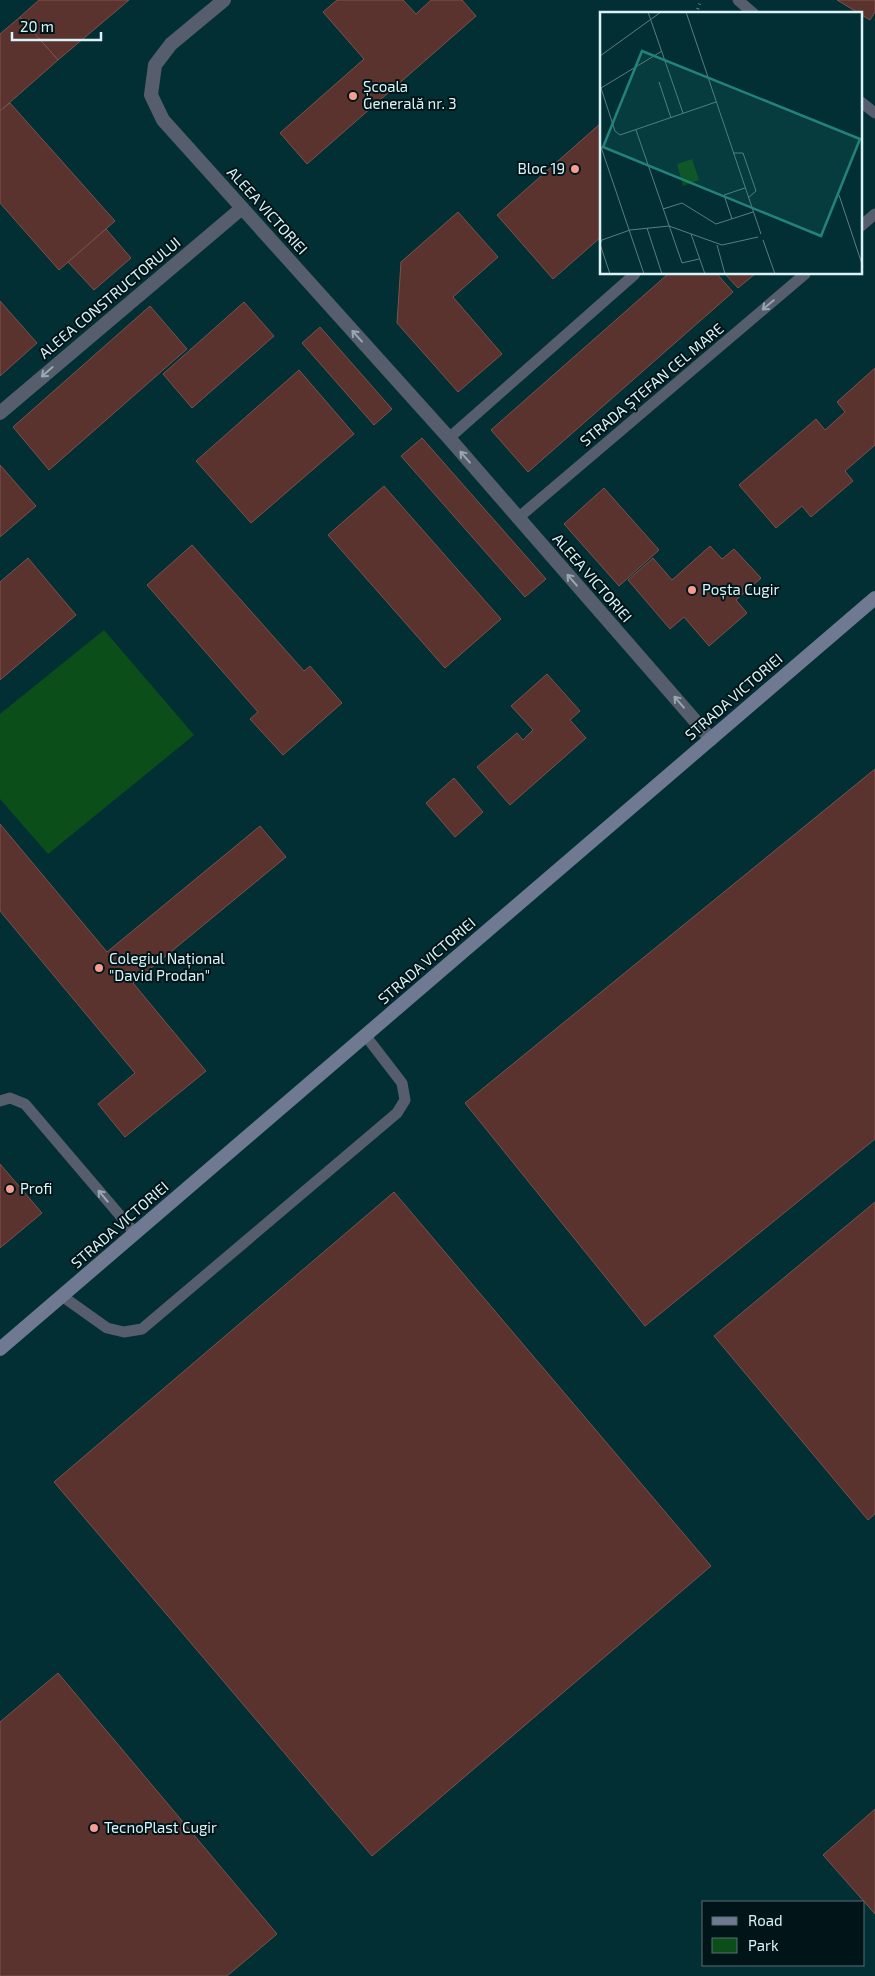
<svg xmlns="http://www.w3.org/2000/svg" width="875" height="1976" viewBox="0 0 875 1976" font-family="'Exo 2',sans-serif">
	<style>
		.green { fill: #0c4e1a }
		.building { fill: #5a322e; stroke: #7c524d }
		.lines { fill: none; stroke-linecap: round; stroke-linejoin: round }
		.path { stroke: #61868b; stroke-width: 3; stroke-dasharray: 1 4; stroke-linecap: butt }
		.service { stroke: #565d6c; stroke-width: 11 }
		.minor { stroke: #565d6c; stroke-width: 14 }
		.secondary { stroke: #6f7a92; stroke-width: 14 }
		.oneway { stroke: #98a8b2 }
		.poi-dot { fill: #f59c93; stroke: #011518; stroke-width: 2 }
		.labels { text-anchor: middle; stroke-width: 4; stroke-linejoin: round; paint-order: stroke }
		.poi-label { font-size: 15px; fill: #d9f4f8; stroke: #011518; text-anchor: start }
		.street-label { font-size: 15px; fill: #d9f4f8; stroke: #011518 }
		.inset-road { fill: none; stroke: #587e82; stroke-width: 1 }
		.view { fill: #23837c; fill-opacity: 0.15; stroke: #23837c; stroke-width: 2.5 }
		.inset-edge { fill: none; stroke: #d9f4f8; stroke-width: 2.5 }
	</style>
	<rect width="100%" height="100%" fill="#022f34"/>
	<polygon class="green" points="104,630 194,735 48,854 0,799 0,714"/>
	<g class="building">
		<polygon points="39,0 129,0 58,60 20,17"/>
		<polygon points="337,0 403,0 416,14 431,0 462,0 476,16 307,164 280,133 364,59 323,12"/>
		<polygon points="837,0 875,0 875,12 870,20"/>
		<polygon points="20,17 58,60 0,111 0,34"/>
		<polygon points="10,103 115,221 59,270 0,203 0,111"/>
		<polygon points="601,123 601,237 553,279 497,215"/>
		<polygon points="458,212 498,257 453,297 502,354 458,392 397,323 401,262"/>
		<polygon points="106,229 131,258 94,290 68,262"/>
		<polygon points="668,274 717,274 733,292 528,472 491,430"/>
		<polygon points="725,274 755,274 738,288"/>
		<polygon points="0,301 37,343 0,376"/>
		<polygon points="244,302 274,336 192,408 163,374"/>
		<polygon points="150,306 187,349 49,470 13,427"/>
		<polygon points="320,327 392,409 374,425 302,343"/>
		<polygon points="875,368 875,445 845,471 853,481 811,517 802,506 776,528 739,485 816,419 825,430 845,412 837,402"/>
		<polygon points="299,370 354,434 251,523 196,461"/>
		<polygon points="422,438 546,579 525,597 401,456"/>
		<polygon points="0,465 36,506 0,537"/>
		<polygon points="384,486 501,619 445,668 328,535"/>
		<polygon points="604,488 659,550 619,586 564,524"/>
		<polygon points="192,545 304,671 310,666 342,703 283,755 250,719 258,712 147,585"/>
		<polygon points="710,546 722,559 734,549 761,578 736,600 747,613 709,646 684,617 670,629 628,580 653,558 672,580"/>
		<polygon points="28,558 76,615 0,680 0,582"/>
		<polygon points="547,674 580,711 570,720 586,738 510,805 477,767 517,733 523,740 533,730 511,706"/>
		<polygon points="875,769 875,1139 645,1326 465,1103"/>
		<polygon points="454,778 483,812 455,837 426,803"/>
		<polygon points="0,824 107,952 260,826 286,857 133,983 206,1071 125,1137 98,1104 135,1073 0,911"/>
		<polygon points="0,1164 42,1213 0,1248"/>
		<polygon points="394,1192 711,1566 372,1856 54,1482"/>
		<polygon points="875,1202 875,1514 868,1520 714,1336"/>
		<polygon points="58,1673 277,1934 227,1976 0,1976 0,1722"/>
		<polygon points="875,1809 875,1914 823,1855"/>
	</g>
	<g class="lines">
		<polyline class="path" points="696,14 701,0"/>
		<g class="service">
			<polyline points="738,0 754,14"/>
			<polyline points="861,102 875,113"/>
			<polyline points="861,226 875,214"/>
			<polyline points="449,438 635,274"/>
			<polyline points="518,518 805,274"/>
			<polyline points="0,1101 10,1098 25,1104 135,1233"/>
			<polyline points="62,1296 107,1328 124,1332 142,1329 397,1113 405,1100 402,1083 365,1035"/>
		</g>
		<g class="minor">
			<polyline points="224,0 171,44 155,65 151,95 163,120 449,438 711,739"/>
			<polyline points="0,413 242,208"/>
		</g>
		<polyline class="secondary" points="0,1349 875,598"/>
	</g>
	<defs><path id="oneway-shaft" d="M-6 0H5M1.5-3L5.5 0L1.5 3" fill="none" stroke-width="1.6" stroke-linecap="round" stroke-linejoin="round" transform="scale(1.25)"/></defs>
	<g class="oneway">
		<use href="#oneway-shaft" transform="translate(768 305) rotate(140)"/>
		<use href="#oneway-shaft" transform="translate(357 336) rotate(-132)"/>
		<use href="#oneway-shaft" transform="translate(47 372) rotate(139)"/>
		<use href="#oneway-shaft" transform="translate(465 457) rotate(-131)"/>
		<use href="#oneway-shaft" transform="translate(572 580) rotate(-131)"/>
		<use href="#oneway-shaft" transform="translate(679 702) rotate(-131)"/>
		<use href="#oneway-shaft" transform="translate(103 1196) rotate(-130)"/>
	</g>
	<g class="poi-dot">
		<circle cx="353" cy="96" r="5"/>
		<circle cx="575" cy="169" r="5"/>
		<circle cx="692" cy="590" r="5"/>
		<circle cx="99" cy="968" r="5"/>
		<circle cx="10" cy="1189" r="5"/>
		<circle cx="94" cy="1828" r="5"/>
	</g>
	<g class="labels">
		<g class="poi-label">
			<text x="363" y="92">Școala<tspan x="363" dy="17">Generală nr. 3</tspan></text>
			<text x="565" y="174" text-anchor="end">Bloc 19</text>
			<text x="702" y="595">Poșta Cugir</text>
			<text x="109" y="964">Colegiul Național<tspan x="109" dy="17">"David Prodan"</tspan></text>
			<text x="20" y="1194">Profi</text>
			<text x="104" y="1833">TecnoPlast Cugir</text>
		</g>
		<g class="street-label">
			<text transform="translate(267 211) rotate(48)" y="5">ALEEA VICTORIEI</text>
			<text transform="translate(110 298) rotate(-40)" y="5">ALEEA CONSTRUCTORULUI</text>
			<text transform="translate(652 385) rotate(-40)" y="5">STRADA ȘTEFAN CEL MARE</text>
			<text transform="translate(592 578) rotate(49)" y="5">ALEEA VICTORIEI</text>
			<text transform="translate(734 697) rotate(-41)" y="5">STRADA VICTORIEI</text>
			<text transform="translate(427 961) rotate(-41)" y="5">STRADA VICTORIEI</text>
			<text transform="translate(120 1225) rotate(-41)" y="5">STRADA VICTORIEI</text>
		</g>
	</g>
	<g transform="translate(600 12)">
		<rect width="262" height="262" fill="#022f34"/>
		<path d="M92 147 99 168 83 174 77 152Z" fill="#0c4e1a"/>
		<path class="inset-road" d="M48 0 83 101M86 0 161 222M0 44 61 0M59 70 71 106M0 73 15 119 20 123 116 90M1 76 62 39M36 118 82 251 99 247M0 132 44 262M133 141H143L156 179 148 186M239 183 263 255M63 197 82 191 116 212 153 200M132 207 124 183 145 176M47 216 62 262M91 222 105 262M163 228 175 262M117 233 125 262M10 262 0 232 2 228 30 218 69 214 122 233 158 225"/>
		<path class="view" d="M42 39 260 127 221 224 3 135Z"/>
		<rect width="262" height="262" class="inset-edge"/>
	</g>
	<rect x="702" y="1901" width="162" height="65" fill="#011518" stroke="#576e72"/>
	<rect x="712" y="1917" width="25" height="8" fill="#6f7a92" stroke="#576e72"/>
	<text x="748" y="1926" font-size="15" fill="#d9f4f8">Road</text>
	<rect x="712" y="1938" width="25" height="15" fill="#0c4e1a" stroke="#576e72"/>
	<text x="748" y="1951" font-size="15" fill="#d9f4f8">Park</text>
	<path d="M12 32v8h89v-8" fill="none" stroke="#d9f4f8" stroke-width="2.5"/>
	<text x="20" y="32" font-size="15" fill="#d9f4f8" stroke="#011518" stroke-width="4" paint-order="stroke">20 m</text>
</svg>
